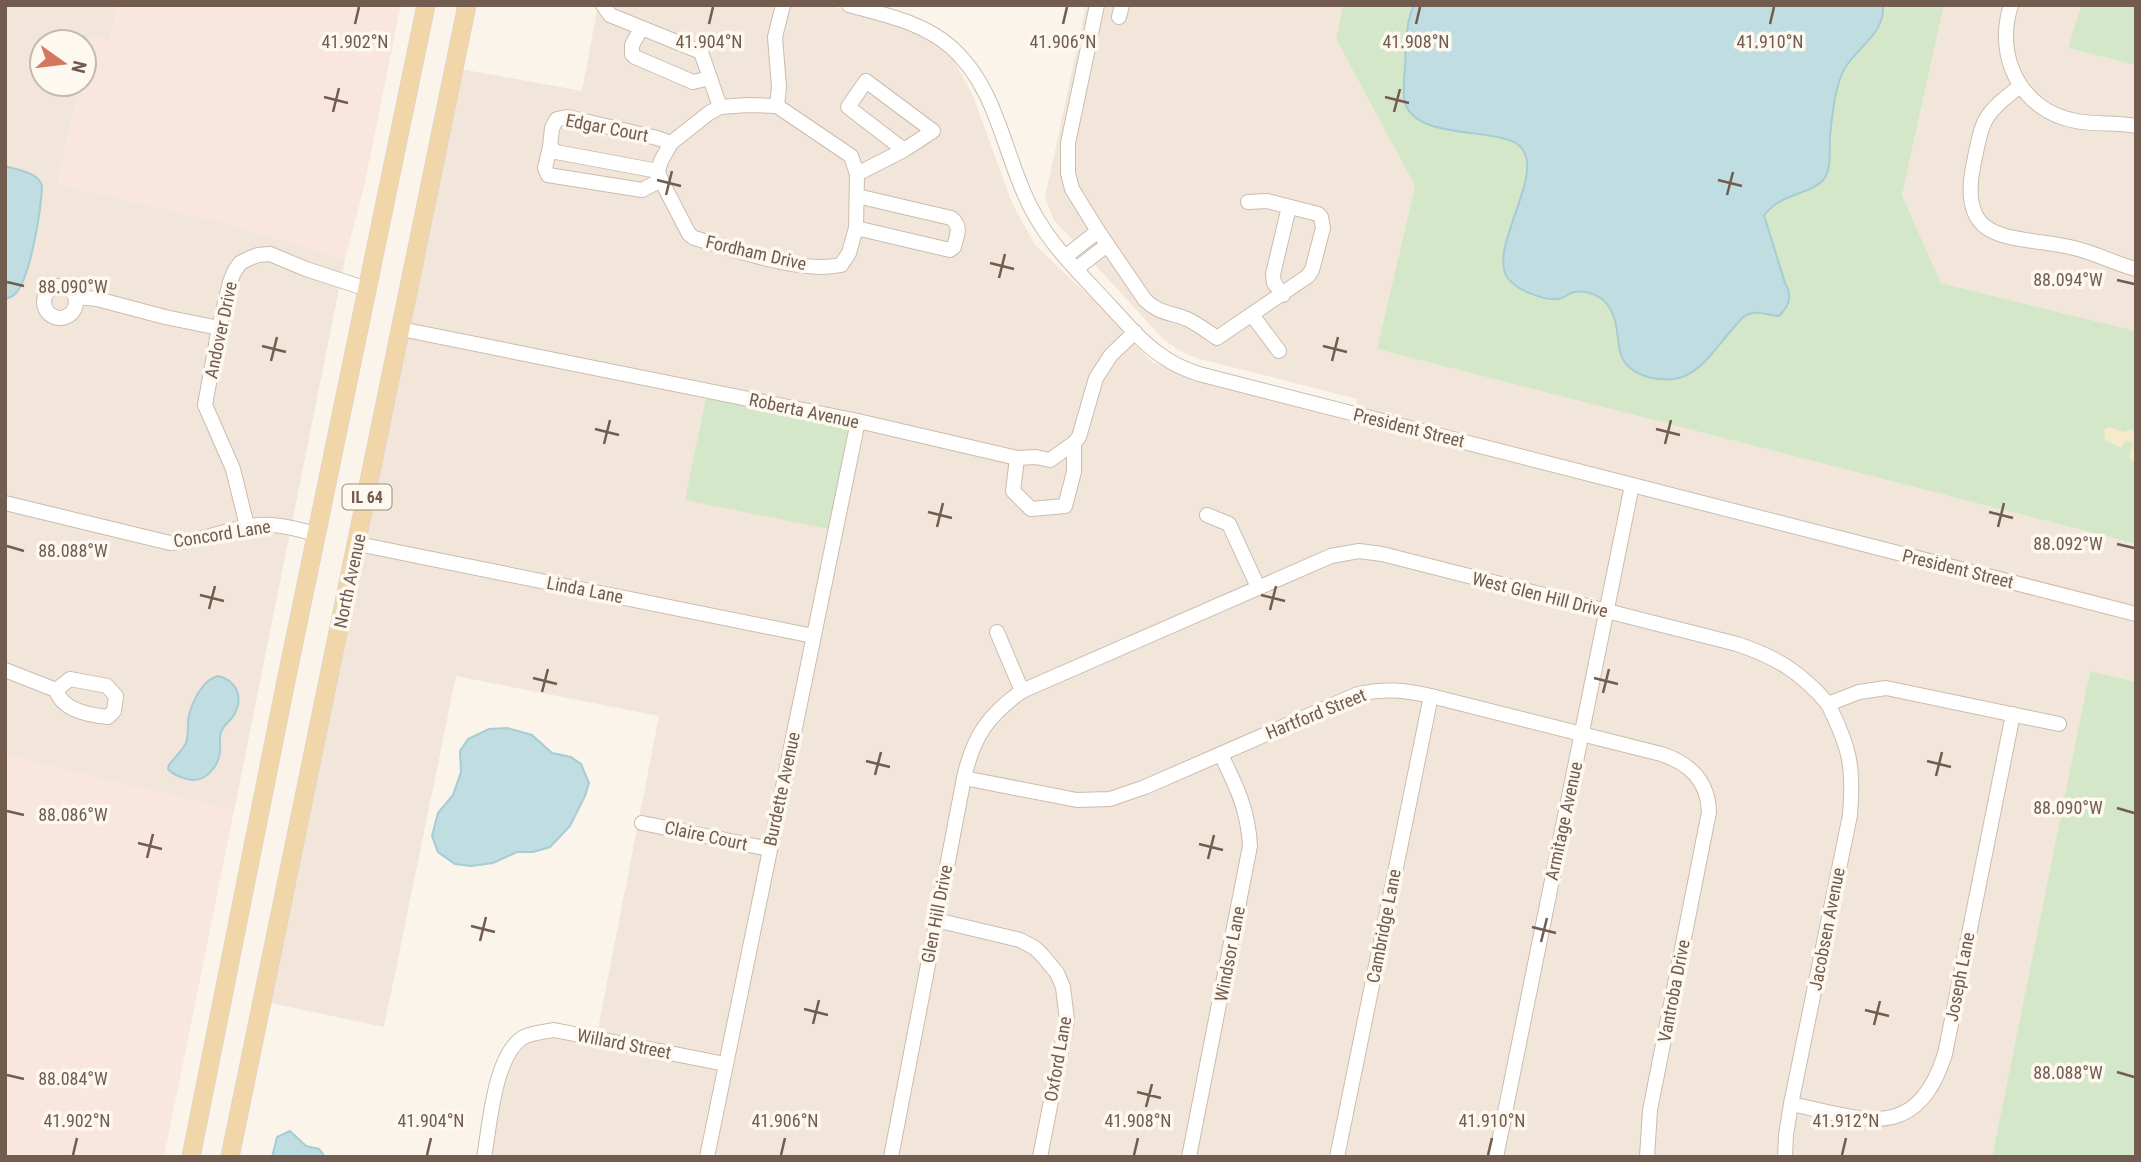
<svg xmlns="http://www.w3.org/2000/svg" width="2141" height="1162" viewBox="0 0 2141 1162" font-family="'Roboto Condensed',sans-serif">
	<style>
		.residential { fill: #f1e6d9 }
		.commercial { fill: #f9e6df }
		.green { fill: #d5e7c9 }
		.sand { fill: #f6ebc8 }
		.water { fill: #c0dde2; stroke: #a7ccd3; stroke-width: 2 }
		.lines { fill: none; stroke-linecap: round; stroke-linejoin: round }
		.minor-casing { stroke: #cbbcb0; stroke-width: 16 }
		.major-casing { stroke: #d8d1ce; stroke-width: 19 }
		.minor { stroke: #fff; stroke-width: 14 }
		.major { stroke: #f1d6aa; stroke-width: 18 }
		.ticks { fill: none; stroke: #725c50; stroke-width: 2.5 }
		.labels { text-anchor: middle; stroke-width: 7; stroke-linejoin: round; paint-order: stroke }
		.shield { fill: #fdf8f0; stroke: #9c8b80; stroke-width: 2 }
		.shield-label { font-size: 16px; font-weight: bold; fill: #725c50 }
		.street-label { font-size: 18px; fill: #725c50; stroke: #fdf8f0 }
		.ticks-label { font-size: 18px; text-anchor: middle; fill: #725c50; stroke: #fdf8f0; stroke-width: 7; stroke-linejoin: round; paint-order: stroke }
	</style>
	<rect width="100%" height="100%" fill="#faf4ea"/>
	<g class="residential">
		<polygon points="5,5 117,5 110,40 91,38 84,68 84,42 42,42 42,84 80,84 57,184 226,223 345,259 234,811 5,755"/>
		<polygon points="598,5 827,5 891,21 922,34 951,55 973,96 1012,203 1035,245 1094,301 1152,362 1214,385 1352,422 1357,399 1196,358 1177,349 1162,338 1054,220 1045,198 1086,5 1343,5 1336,39 1415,186 1377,349 2136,544 2136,682 2090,671 1992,1157 488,1157 505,1070 525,1041 554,1034 597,1034 659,716 456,676 384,1027 266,1002 461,69 582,91"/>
		<polygon points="1944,5 2081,5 2068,48 2136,65 2136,331 1941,283 1902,195"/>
	</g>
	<g class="commercial">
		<polygon points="117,5 401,5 363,191 345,259 226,223 57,184 80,84 84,84 84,68 91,38 110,40"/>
		<polygon points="5,755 234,811 164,1157 5,1157"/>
	</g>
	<g class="green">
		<polygon points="1343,5 1944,5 1902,195 1941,283 2136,331 2136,544 1377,349 1415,186 1336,39"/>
		<polygon points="2081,5 2136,5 2136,65 2068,48"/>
		<polygon points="707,393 855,424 833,530 685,500"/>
		<polygon points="2090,671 2136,682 2136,1157 1992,1157"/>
	</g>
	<polygon class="sand" points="2109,427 2123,432 2131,429 2136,433 2136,464 2129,458 2133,443 2126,440 2121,448 2105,440 2104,430"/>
	<g class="water">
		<path d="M1414 5H1883C1885 34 1858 46 1845 68 1835 84 1832 117 1830 136 1829 149 1832 168 1824 179 1813 192 1789 194 1776 204 1771 207 1767 212 1764 215L1785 283C1793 297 1789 306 1779 316 1771 316 1760 311 1753 313 1745 314 1741 319 1736 325 1710 353 1694 390 1648 377 1604 364 1628 332 1607 304 1600 295 1585 290 1574 292 1569 293 1564 298 1559 299 1544 301 1516 290 1507 277 1489 248 1542 179 1523 150 1518 142 1510 140 1501 138 1473 130 1410 135 1404 99 1403 89 1404 78 1405 68 1406 48 1405 24 1414 5Z"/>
		<path d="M5 166C18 170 38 172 42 186 41 209 31 278 15 294 12 297 9 298 5 299Z"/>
		<path d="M218 676C235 680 244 695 235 713 232 720 225 723 222 730 218 737 221 744 220 752 218 768 204 784 187 779 179 777 173 775 168 769L169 765C174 758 182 751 186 743 189 734 187 724 189 715 193 701 202 680 218 676Z"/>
		<polygon points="507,728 532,735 552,753 571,757 581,764 589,783 585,796 570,826 550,847 533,852 517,852 493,863 471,866 455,864 438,852 432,836 438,813 453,795 461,772 460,751 468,739 489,729"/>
		<polygon points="290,1131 306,1146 319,1149 325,1157 272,1157 277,1137"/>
	</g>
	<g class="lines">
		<g class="minor-casing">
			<g id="minor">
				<polyline points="603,5 610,15 701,52 720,107"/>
				<path d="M849 5C885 15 922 22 951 47 994 85 1002 143 1024 193 1043 239 1078 271 1111 307 1128 325 1144 345 1165 358 1175 365 1187 370 1199 374L2136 614"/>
				<path d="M1097 5 1068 143V173L1072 189 1098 231 1145 300C1160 314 1170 312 1187 319 1198 324 1208 332 1217 338L1308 276 1312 270 1323 228 1321 217 1318 214 1267 201 1248 202"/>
				<path d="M2011 5C1994 57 2021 111 2076 121 2096 125 2116 122 2136 126"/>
				<polyline points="1119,17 1122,5"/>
				<polyline points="641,29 632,45 632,54 635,57 693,82 710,78"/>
				<path d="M2019 87C1983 115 1983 118 1974 162 1955 249 2016 234 2074 248 2096 253 2115 264 2136 269"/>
				<path d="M748 105 777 106 851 156 857 174 856 228 849 253 841 265C802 274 733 249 694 238L689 234 661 180 658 171 661 161 671 143 709 113 720 107Z"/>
				<polyline points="777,106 779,87 775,37 783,5"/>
				<polyline points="550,147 545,168 548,175 642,190 661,180"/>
				<polyline points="658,171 556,152 550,147 552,128 557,119 567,117 657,138 671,143"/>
				<polyline points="857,174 904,150 933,131 866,81 848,107 904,150"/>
				<path d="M856 228 950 250 954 247C957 235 962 226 951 218L857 196"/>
				<polyline points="1065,257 1098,231"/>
				<polyline points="1076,269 1107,245"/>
				<circle cx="60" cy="302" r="16"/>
				<polyline points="1283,295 1274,283 1273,274 1289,207"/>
				<polyline points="76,297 97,299 165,317 219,328"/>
				<polyline points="1252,315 1279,351"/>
				<polyline points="401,329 858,421 1017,458 1036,457 1050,460 1074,443 1079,437 1096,378 1111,355 1135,332"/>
				<polyline points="1017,458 1013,491 1031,509 1065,506 1074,472 1074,443"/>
				<path d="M5 503 170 543C197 542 219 532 245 527 270 521 293 528 316 534"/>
				<polyline points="1207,515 1229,524 1258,587"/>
				<polyline points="247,526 233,469 205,405 219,328 230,282 234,272 240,263 250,258 258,255 270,254 306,269 367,289"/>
				<polyline points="358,544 813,636"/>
				<polyline points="997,632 1022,691"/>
				<polyline points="5,670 56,690"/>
				<path d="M70 679 107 686 116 696 114 711 108 717C88 715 62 710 56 690Z"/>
				<path d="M964 778 1077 800 1110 799 1145 787 1358 694C1384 688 1405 690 1431 696L1661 754C1689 763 1708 780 1709 812L1654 1090 1650 1110 1647 1157"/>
				<polyline points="642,823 769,849"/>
				<polyline points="936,920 1020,940 1035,948 1043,956 1057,973 1063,987 1067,1020 1040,1157"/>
				<path d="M1791 1104C1864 1119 1916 1144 1945 1054L2013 714"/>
				<path d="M484 1157C490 1125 494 1057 522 1038 532 1032 544 1032 554 1030L725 1064"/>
				<polyline points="707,1157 858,421"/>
				<path d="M891 1157 964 778C973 737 988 715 1022 691L1331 556 1359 551 1382 554 1737 644C1776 657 1801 672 1828 704L1859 692 1886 688 2059 724"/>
				<path d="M1189 1157 1250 846C1248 810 1237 787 1221 755"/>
				<polyline points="1337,1157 1431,696"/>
				<polyline points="1496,1157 1632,485"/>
				<path d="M1785 1157 1786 1135 1791 1104 1850 815C1854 767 1850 748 1828 704"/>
			</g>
		</g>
		<g class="major-casing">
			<g id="major">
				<polyline points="191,1157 285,686 426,5"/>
				<polyline points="230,1157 467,5"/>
			</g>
		</g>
		<use href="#minor" class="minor"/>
		<use href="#major" class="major"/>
	</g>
	<path class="ticks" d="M355 24 359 7M709 24 713 7M1063 24 1067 7M1416 24 1420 7M1770 24 1774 7M324 97 348 103M1385 97 1409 103M333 112 339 88M1394 112 1400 89M657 180 681 186M1718 180 1742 186M666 195 672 171M1727 195 1733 172M990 263 1014 269M999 278 1005 254M2117 280 2134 284M7 282 24 286M262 346 286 352M1323 346 1347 352M271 361 277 337M1332 361 1338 337M595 429 619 435M1656 429 1680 435M604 444 610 420M1665 444 1671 420M928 512 952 518M1989 512 2013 518M937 527 943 503M1998 527 2004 503M2117 544 2134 548M7 546 24 551M200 595 224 601M1261 595 1285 601M209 609 215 586M1270 610 1276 586M533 678 557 684M1594 678 1618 684M542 692 548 669M1603 693 1609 669M866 761 890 767M1927 761 1951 767M875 775 881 752M1936 776 1942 752M2117 808 2134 813M7 811 24 815M138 843 162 849M1199 844 1223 850M147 858 153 834M1208 859 1214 835M471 926 495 932M1532 927 1556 933M480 941 486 917M1541 942 1547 918M804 1009 828 1015M1865 1010 1889 1016M813 1024 819 1000M1874 1025 1880 1001M2117 1072 2134 1077M7 1075 24 1079M1137 1092 1161 1098M1146 1107 1152 1084M73 1155 77 1138M427 1155 431 1138M781 1155 785 1138M1134 1155 1138 1138M1488 1155 1492 1138M1842 1155 1846 1138"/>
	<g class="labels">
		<rect class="shield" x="342.5" y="484.5" width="49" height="25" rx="5"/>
		<g class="shield-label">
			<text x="367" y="503">IL 64</text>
		</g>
		<g class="street-label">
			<text transform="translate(607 128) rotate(11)" y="6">Edgar Court</text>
			<text transform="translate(756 253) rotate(13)" y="6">Fordham Drive</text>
			<text transform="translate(221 330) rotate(-78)" y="6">Andover Drive</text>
			<text transform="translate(804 411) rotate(12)" y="6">Roberta Avenue</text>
			<text transform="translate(1409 428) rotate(14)" y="6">President Street</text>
			<text transform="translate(222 534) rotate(-9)" y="6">Concord Lane</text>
			<text transform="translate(1958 569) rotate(14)" y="6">President Street</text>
			<text transform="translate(350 581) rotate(-78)" y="6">North Avenue</text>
			<text transform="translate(585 590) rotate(11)" y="6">Linda Lane</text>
			<text transform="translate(1540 595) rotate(14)" y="6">West Glen Hill Drive</text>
			<text transform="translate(1316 714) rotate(-22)" y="6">Hartford Street</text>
			<text transform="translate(782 789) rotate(-78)" y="6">Burdette Avenue</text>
			<text transform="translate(1564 821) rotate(-78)" y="6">Armitage Avenue</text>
			<text transform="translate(706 836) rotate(12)" y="6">Claire Court</text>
			<text transform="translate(937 914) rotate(-79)" y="6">Glen Hill Drive</text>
			<text transform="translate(1384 926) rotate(-79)" y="6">Cambridge Lane</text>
			<text transform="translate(1827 929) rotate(-79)" y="6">Jacobsen Avenue</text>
			<text transform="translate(1230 954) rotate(-79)" y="6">Windsor Lane</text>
			<text transform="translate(1960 977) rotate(-79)" y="6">Joseph Lane</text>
			<text transform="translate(1674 991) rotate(-79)" y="6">Vantroba Drive</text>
			<text transform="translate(624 1044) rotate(11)" y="6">Willard Street</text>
			<text transform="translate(1058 1059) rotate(-80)" y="6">Oxford Lane</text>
		</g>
	</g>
	<g class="ticks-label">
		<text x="355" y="48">41.902°N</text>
		<text x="709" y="48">41.904°N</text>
		<text x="1063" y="48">41.906°N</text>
		<text x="1416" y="48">41.908°N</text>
		<text x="1770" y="48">41.910°N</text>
		<text x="2068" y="286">88.094°W</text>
		<text x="73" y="293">88.090°W</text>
		<text x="2068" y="550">88.092°W</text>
		<text x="73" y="557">88.088°W</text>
		<text x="2068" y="814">88.090°W</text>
		<text x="73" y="821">88.086°W</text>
		<text x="2068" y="1079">88.088°W</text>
		<text x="73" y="1085">88.084°W</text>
		<text x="77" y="1127">41.902°N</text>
		<text x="431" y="1127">41.904°N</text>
		<text x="785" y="1127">41.906°N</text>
		<text x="1138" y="1127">41.908°N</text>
		<text x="1492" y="1127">41.910°N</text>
		<text x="1846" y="1127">41.912°N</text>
	</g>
	<rect width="2141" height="1162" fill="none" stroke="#725c50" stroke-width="14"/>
	<g transform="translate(63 63) rotate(104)"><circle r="33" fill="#fdf8f0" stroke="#c5bab0" stroke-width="2"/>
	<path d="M0-5L12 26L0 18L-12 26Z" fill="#d6775d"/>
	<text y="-10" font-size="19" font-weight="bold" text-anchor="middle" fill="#725c50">N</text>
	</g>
</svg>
